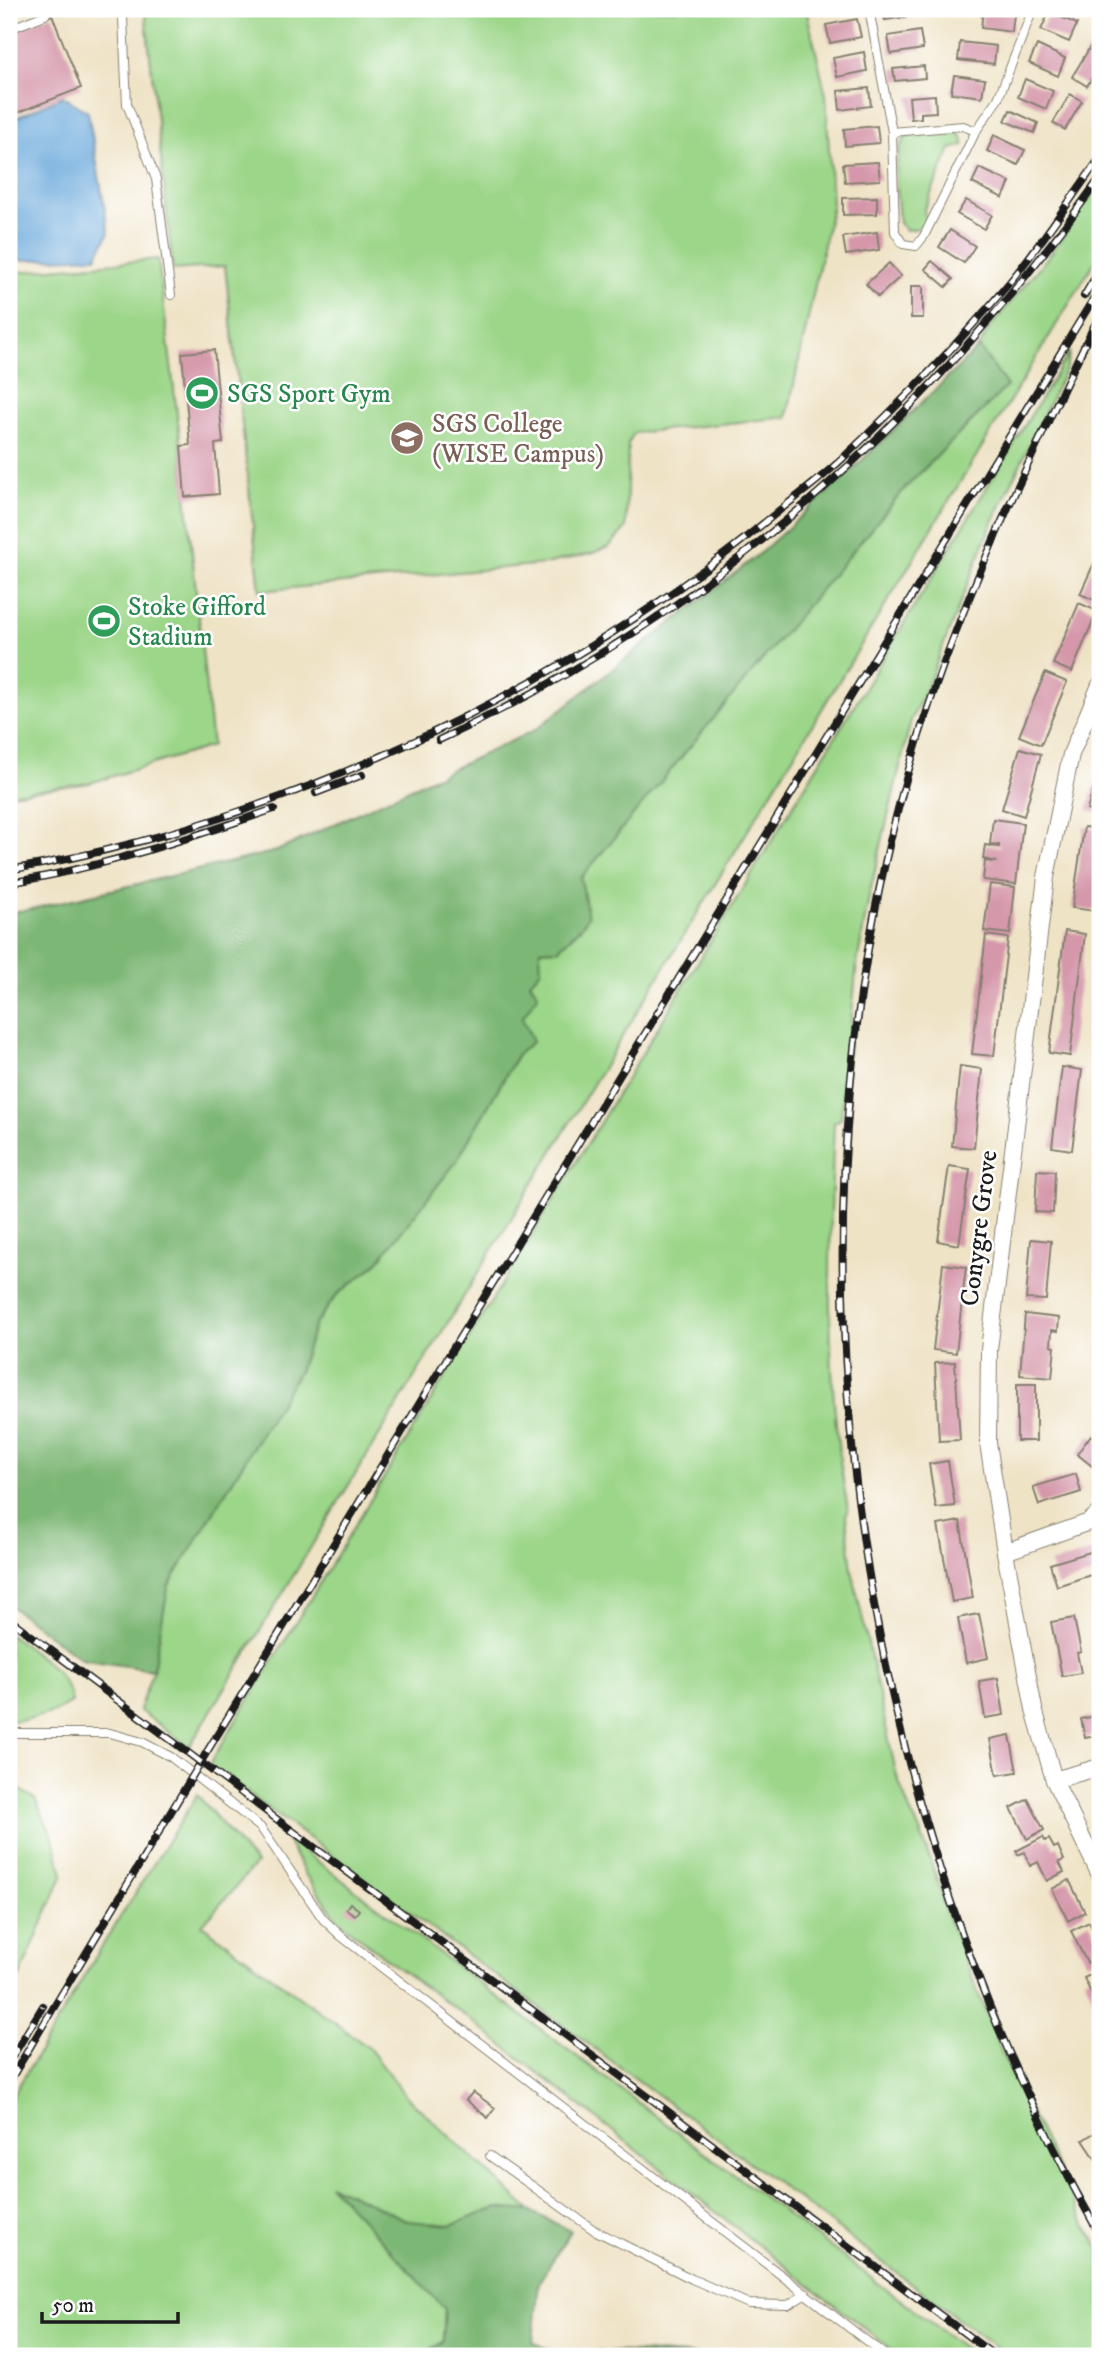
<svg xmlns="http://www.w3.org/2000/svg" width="1109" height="2365" viewBox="0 0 1109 2365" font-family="'IM FELL DW Pica',serif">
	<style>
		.green { fill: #9cd689; stroke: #5c7952; stroke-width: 2 }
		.forest { fill: #7db775; stroke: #4c6a48; stroke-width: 2 }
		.water { fill: #68a7da; stroke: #42627b; stroke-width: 2 }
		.building { fill: #d598ab }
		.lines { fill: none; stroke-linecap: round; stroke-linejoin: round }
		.service-casing { stroke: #868071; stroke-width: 10 }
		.minor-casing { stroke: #868071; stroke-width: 18 }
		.service { stroke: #fff; stroke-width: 8 }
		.minor { stroke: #fff; stroke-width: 16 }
		.rail-casing { stroke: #1c1c1c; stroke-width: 8 }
		.rail { stroke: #fff; stroke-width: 5; stroke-dasharray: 16; stroke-linecap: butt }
		.labels { text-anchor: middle; stroke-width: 5; stroke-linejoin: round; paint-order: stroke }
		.leisure-label { font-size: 26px; fill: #27864d; stroke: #fff; text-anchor: start }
		.education-label { font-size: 26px; fill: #785e54; stroke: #fff; text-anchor: start }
		.street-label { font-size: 26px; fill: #1c1c1c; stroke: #fff }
	</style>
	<rect width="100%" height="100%" fill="#fff"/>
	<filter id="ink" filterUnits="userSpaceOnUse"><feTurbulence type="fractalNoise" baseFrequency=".0143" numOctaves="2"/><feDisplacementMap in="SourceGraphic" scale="14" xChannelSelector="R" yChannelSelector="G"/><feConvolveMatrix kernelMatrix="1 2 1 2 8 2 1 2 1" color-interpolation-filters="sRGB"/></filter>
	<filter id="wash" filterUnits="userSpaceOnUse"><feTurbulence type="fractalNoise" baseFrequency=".00686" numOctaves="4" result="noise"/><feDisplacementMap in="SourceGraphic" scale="28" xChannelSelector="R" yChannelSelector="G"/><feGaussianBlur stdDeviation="1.57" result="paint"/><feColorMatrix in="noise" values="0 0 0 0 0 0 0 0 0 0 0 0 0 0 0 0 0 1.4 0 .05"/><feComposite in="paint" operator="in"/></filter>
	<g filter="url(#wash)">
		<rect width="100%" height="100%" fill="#efe3c6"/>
		<g class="green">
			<polygon points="145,9 806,9 826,95 832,206 787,417 634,433 628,444 626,528 609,547 590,554 545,564 260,591 225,266 173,270"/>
			<path d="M956 132 962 137 964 145 951 149 924 209 926 223 916 229 906 230 899 223C898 196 889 156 908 134Z"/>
			<polygon points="1100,183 1100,253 189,1747 139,1710 153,1670 168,1587 299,1371 315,1324 337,1295 376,1264 456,1162 518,1054 533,1041 521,1018 538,994 530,982 540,950 558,949 581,927 580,878 906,487 1007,386 979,347 990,327 1052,252"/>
			<polygon points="158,259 181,446 212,746 90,783 9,794 9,273"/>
			<path d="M1070 351 1066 368 990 528 928 684 911 720 869 896 857 964 841 1119 834 1122C829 1251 824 1382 848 1510L846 1516 852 1570 896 1773 909 1809 920 1831 944 1900 942 1902 1003 2056 1083 2220 1100 2250V2356H1008L749 2162 209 1765Z"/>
			<path d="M9 1634C33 1652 67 1671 72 1702 56 1714 29 1720 9 1721Z"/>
			<polygon points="9,1783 35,1799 52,1835 63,1874 9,2002"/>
			<polygon points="197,1795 256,1864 202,1925 369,2048 405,2095 530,2211 445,2309 443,2341 422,2356 9,2356 9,2102 107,1938"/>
			<polygon points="285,1837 975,2356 900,2356 467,2017 397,1967 339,1921 305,1874"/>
		</g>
		<g class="forest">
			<polygon points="979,347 1007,386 906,487 581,878 588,917 581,927 558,949 540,950 541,970 530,982 538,994 522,1018 533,1041 518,1054 456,1162 376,1264 337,1295 315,1324 299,1371 168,1587 153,1670 81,1659 9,1605 9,912 27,910 277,851 535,730 758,555 852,470"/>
			<polygon points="329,2184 409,2221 451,2225 496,2208 530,2211 571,2231 539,2282 533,2342 553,2351 642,2352 701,2356 422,2356 443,2341 445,2309"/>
		</g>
		<polygon class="water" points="63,96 88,112 109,233 96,257 9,261 9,121"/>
		<g id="blocks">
			<g class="building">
				<polygon points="889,9 911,9 912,16 885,20 883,10"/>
				<polygon points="983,10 1014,14 1012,32 981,28"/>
				<polygon points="1049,12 1077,24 1069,42 1041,30"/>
				<polygon points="52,15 81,88 9,116 9,34"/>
				<polygon points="857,19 861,37 830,43 826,25"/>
				<polygon points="920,31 923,49 891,54 888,36"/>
				<polygon points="960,42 996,46 994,64 958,60"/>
				<polygon points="1037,45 1065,58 1058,76 1029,63"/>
				<polygon points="1090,47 1100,53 1100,64 1087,86 1072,77"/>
				<polygon points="864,52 867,71 837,77 833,58"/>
				<polygon points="924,66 925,78 895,81 893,69"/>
				<polygon points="954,75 985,79 982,97 951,93"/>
				<polygon points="1025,79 1053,91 1046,109 1018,97"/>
				<polygon points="869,88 871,106 840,110 838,91"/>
				<polygon points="1070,94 1082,101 1065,130 1053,123"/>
				<polygon points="935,95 936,112 921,113 921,118 911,119 909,97"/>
				<polygon points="1010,110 1038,123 1034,133 1005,121"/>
				<polygon points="877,126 879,143 845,146 844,129"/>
				<polygon points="994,135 1025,150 1018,165 987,151"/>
				<polygon points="878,162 880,180 845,182 843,164"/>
				<polygon points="979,168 1010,182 1003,198 972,183"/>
				<polygon points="877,197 877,214 843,215 843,198"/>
				<polygon points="966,200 992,215 984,229 957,214"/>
				<polygon points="950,230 975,246 964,263 939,247"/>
				<polygon points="877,232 879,250 846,255 843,237"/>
				<polygon points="932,261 953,279 946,287 925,269"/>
				<polygon points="889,263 901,276 878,297 866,284"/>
				<rect x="911" y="286" width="12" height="32"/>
				<polygon points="214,350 223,443 215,444 219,494 185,497 181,446 190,445 182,353"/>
				<polygon points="1100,550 1100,600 1099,602 1080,594"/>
				<polygon points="1079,603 1097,611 1072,672 1053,664"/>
				<polygon points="1045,673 1067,682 1041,745 1019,736"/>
				<polygon points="1020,748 1041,754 1024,816 1002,809"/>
				<polygon points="1100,767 1100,814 1087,810"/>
				<polygon points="993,819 1023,823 1016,884 983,880 985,861 997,862 983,859 985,845 999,847 999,845 990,844"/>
				<polygon points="1084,827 1100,829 1100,871 1095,911 1072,908"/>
				<polygon points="990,884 1015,887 1010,934 984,931"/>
				<polygon points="1065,931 1085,934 1070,1056 1049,1053"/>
				<polygon points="986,935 1008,938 994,1056 972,1054"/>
				<polygon points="960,1066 982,1069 974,1148 952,1146"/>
				<polygon points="1062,1067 1082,1070 1072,1150 1052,1147"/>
				<polygon points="949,1166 970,1169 959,1245 938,1241"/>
				<polygon points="1037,1170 1055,1171 1053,1213 1035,1212"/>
				<polygon points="1031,1239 1051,1241 1046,1300 1026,1299"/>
				<polygon points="943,1264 966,1267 956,1353 933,1350"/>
				<polygon points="1025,1314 1059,1318 1058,1331 1052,1330 1051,1346 1055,1347 1052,1378 1020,1375"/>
				<polygon points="955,1362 960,1440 939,1441 935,1363"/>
				<rect x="1017" y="1384" width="19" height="57"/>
				<polygon points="1091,1435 1100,1442 1100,1466 1097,1470 1077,1454"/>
				<polygon points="948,1461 955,1506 936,1508 929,1464"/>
				<polygon points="1076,1474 1081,1492 1039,1505 1033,1487"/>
				<polygon points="960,1521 973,1598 952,1602 938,1525"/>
				<polygon points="1100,1549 1100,1572 1057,1586 1050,1564"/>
				<polygon points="979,1614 988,1658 966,1663 958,1618"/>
				<polygon points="1074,1618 1081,1652 1077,1653 1081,1673 1062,1676 1051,1622"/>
				<polygon points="998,1678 1004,1715 985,1718 979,1681"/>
				<polygon points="1100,1715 1100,1735 1085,1738 1081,1719"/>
				<polygon points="1010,1735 1017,1772 997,1775 990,1739"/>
				<polygon points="1028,1799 1044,1830 1027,1839 1011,1808"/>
				<polygon points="1043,1837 1045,1841 1049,1839 1054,1848 1058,1846 1064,1860 1059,1862 1064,1872 1047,1881 1038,1862 1030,1866 1025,1852 1018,1855 1016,1851"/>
				<polygon points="1069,1880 1085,1912 1068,1921 1052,1889"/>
				<polygon points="350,1903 359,1910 355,1915 346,1909"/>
				<polygon points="1089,1922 1100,1943 1100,1957 1087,1963 1071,1931"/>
				<polygon points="1100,1970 1100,2013 1084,1978"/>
				<polygon points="473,2092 495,2108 488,2118 466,2100"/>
				<polygon points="1100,2129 1100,2159 1097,2161 1083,2140"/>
			</g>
		</g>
	</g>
	<g filter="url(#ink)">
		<use href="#blocks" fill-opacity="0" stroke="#868071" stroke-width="2"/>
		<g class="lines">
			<g class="service-casing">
				<g id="service">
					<polyline points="120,9 123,18 127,104 156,179 171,295"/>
					<polyline points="869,9 892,132 895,232 903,244 916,246 924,236 976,131 998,99 1033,9"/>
					<polyline points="9,29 45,15 49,9"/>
					<polyline points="892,132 963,126 976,131"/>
					<polyline points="9,1733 110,1733 142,1742 171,1757 261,1828 323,1919 341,1936 886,2356"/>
					<polyline points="490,2156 594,2230 692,2279 749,2304 788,2305 806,2294"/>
				</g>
			</g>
			<g class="minor-casing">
				<g id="minor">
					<polyline points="1100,685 1071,754 1046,877 989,1350 988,1443 1005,1552 1034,1709 1054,1780 1100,1875"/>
					<polyline points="1005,1552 1089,1522 1100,1512"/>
					<polyline points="1054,1780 1100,1767"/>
				</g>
			</g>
			<use href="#service" class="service"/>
			<use href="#minor" class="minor"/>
			<g class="rail-casing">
				<g id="rail">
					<polyline points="1084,296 1100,269"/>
					<path d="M1100 315C1075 362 1053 412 1030 460 977 573 929 688 898 809 776 1280 861 1814 1100 2235"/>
					<path d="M439 740C710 615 927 421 1100 178"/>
					<polyline points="316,793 362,775"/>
					<path d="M9 870C283 823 561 692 775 514 797 496 822 478 842 459 901 403 957 345 1009 283 1042 243 1070 199 1100 158"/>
					<path d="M9 883C100 868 187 839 274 809"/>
					<polyline points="9,1619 995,2356"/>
					<polyline points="9,2062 43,2006"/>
					<polyline points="9,2082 208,1750 1100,288"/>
				</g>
			</g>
			<use href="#rail" class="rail"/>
		</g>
	</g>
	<defs>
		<g id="stadium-disc" transform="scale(1.75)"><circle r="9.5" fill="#2e9e5b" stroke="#fff"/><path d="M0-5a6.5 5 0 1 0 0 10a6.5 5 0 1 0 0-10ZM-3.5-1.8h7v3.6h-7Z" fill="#fff"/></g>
		<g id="university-disc" transform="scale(1.75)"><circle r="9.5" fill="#8d6e63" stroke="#fff"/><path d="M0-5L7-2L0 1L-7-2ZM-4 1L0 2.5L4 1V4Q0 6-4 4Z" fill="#fff"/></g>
	</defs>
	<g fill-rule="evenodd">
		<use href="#stadium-disc" x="202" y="393"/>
		<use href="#university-disc" x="407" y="438"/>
		<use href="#stadium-disc" x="104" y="621"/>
	</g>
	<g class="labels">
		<g class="leisure-label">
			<text x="227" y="402">SGS Sport Gym</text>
			<text x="128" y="615">Stoke Gifford<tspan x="128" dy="30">Stadium</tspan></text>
		</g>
		<g class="education-label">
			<text x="432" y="432">SGS College<tspan x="432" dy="30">(WISE Campus)</tspan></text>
		</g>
		<g class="street-label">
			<text transform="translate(978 1228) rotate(-83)" y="9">Conygre Grove</text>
		</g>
	</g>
	<rect width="1109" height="2365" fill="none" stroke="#fff" stroke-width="35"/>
	<path d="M42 2312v10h136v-10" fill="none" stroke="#1c1c1c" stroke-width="3.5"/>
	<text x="52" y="2312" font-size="21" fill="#1c1c1c" stroke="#ffffff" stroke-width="5" paint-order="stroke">50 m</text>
</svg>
